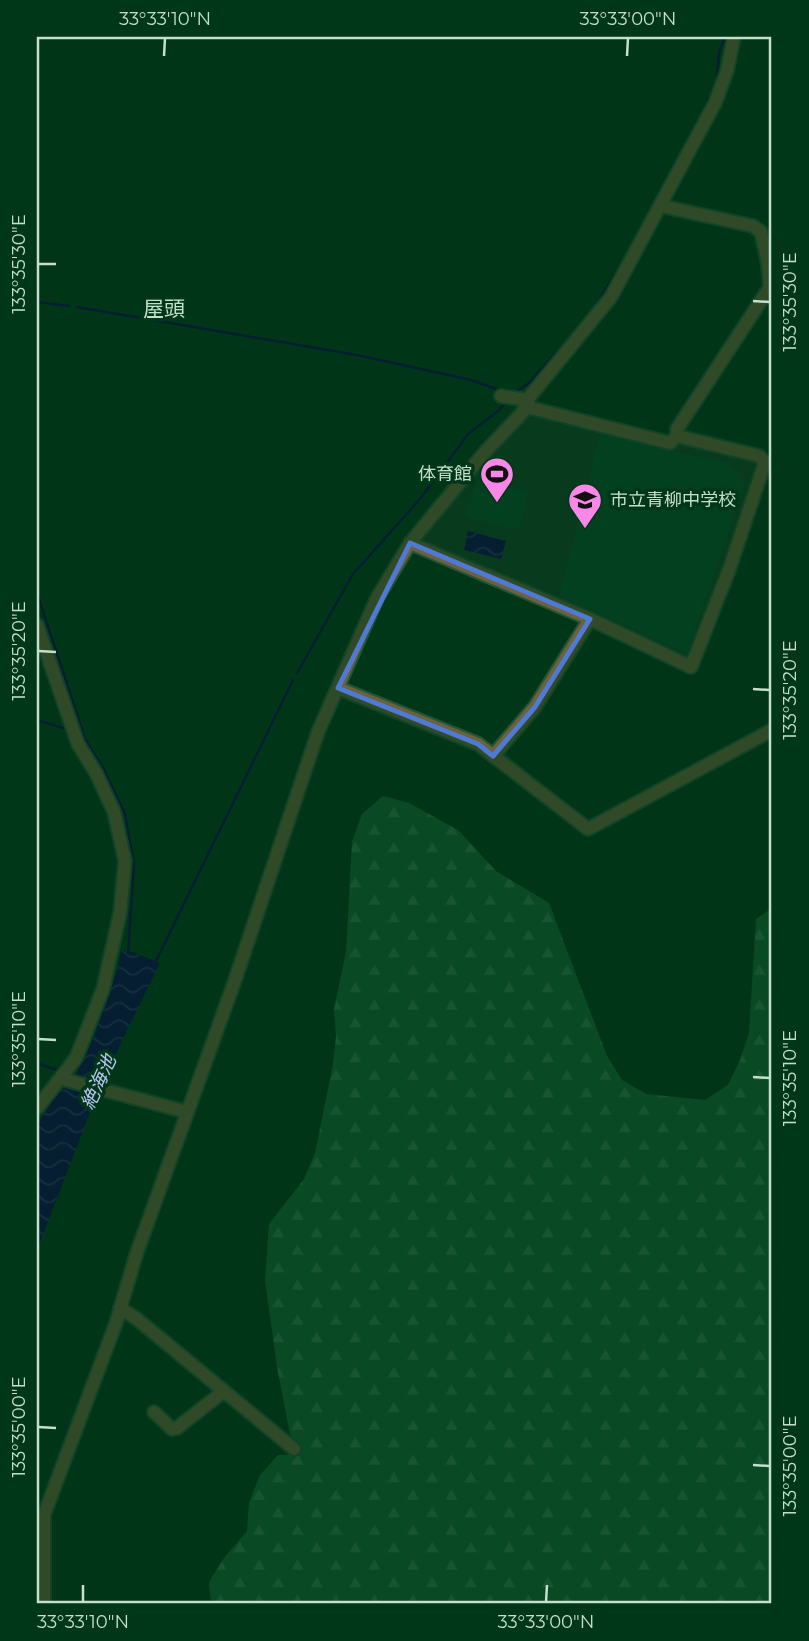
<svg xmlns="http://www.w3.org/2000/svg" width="809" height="1641" viewBox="0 0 809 1641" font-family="Montserrat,'Noto Sans JP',sans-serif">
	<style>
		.built { fill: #124024 }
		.forest { fill: url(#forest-firs) }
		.park { fill: #074d28 }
		.water { fill: url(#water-waves) }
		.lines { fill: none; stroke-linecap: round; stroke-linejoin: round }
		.stream { stroke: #0d0250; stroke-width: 2.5 }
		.minor-casing { stroke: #235538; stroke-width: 16 }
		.minor { stroke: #6c613a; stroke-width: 12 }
		.marked { fill: none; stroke: #4f7ad4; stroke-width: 5; stroke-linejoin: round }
		.ticks { fill: none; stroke: #c4dfcb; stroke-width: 2.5 }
		.labels { text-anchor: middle; stroke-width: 7; stroke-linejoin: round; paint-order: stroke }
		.poi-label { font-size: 18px; fill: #c4dfcb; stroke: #003718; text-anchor: end }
		.water-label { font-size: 19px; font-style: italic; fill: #b9c5f1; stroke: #003718 }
		.quarter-label { font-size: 21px; fill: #c4dfcb; stroke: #003718 }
		.neatline { fill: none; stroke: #c4dfcb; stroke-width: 2.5 }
		.ticks-label { font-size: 18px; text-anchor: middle; fill: #c4dfcb }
	</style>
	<defs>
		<pattern id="forest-firs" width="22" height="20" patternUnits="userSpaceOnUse" patternTransform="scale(1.75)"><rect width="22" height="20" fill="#146236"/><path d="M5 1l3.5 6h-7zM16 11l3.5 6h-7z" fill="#357852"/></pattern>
		<pattern id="water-waves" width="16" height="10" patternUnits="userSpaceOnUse" patternTransform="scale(1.75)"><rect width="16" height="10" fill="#0d0250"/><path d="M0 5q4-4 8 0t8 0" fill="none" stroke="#2f2668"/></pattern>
	</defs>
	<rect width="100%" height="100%" fill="#003718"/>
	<polygon class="built" points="530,412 672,446 686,440 761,462 733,550 688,661 425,545 423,540 437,519 472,475"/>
	<polygon class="forest" points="383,796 409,803 458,830 496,871 549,903 607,1056 622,1080 646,1094 705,1100 728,1085 740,1060 749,1033 756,919 772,908 772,1604 211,1604 209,1582 224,1558 247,1531 249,1503 260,1475 278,1455 294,1455 277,1367 265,1281 269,1224 304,1179 315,1153 333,1064 336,1036 334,1009 346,952 352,841 362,814"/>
	<g class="park">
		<polygon points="601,431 671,451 728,463 736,469 744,485 687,652 559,596"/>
		<polygon points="477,480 528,492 519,530 466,517"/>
	</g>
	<g class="water">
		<polygon points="468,531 506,541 501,559 464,550"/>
		<polygon points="121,952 133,952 160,963 102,1082 37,1250 37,1126 52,1101 77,1073 94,1036 118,967"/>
	</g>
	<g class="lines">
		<g class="stream">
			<polyline points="632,245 701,117 717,80 719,52 725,37"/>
			<polyline points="37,302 69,306"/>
			<polyline points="597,304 627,254"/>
			<polyline points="77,307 357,355 471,380 502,391"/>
			<polyline points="514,393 529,383 571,336"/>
			<polyline points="37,593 85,739 104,770 125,814 134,866 128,954"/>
			<polyline points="297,673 353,574 420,499 469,433 498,411 507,401"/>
			<polyline points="37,720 66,729"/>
			<polyline points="156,961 293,680"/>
			<polyline points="37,1063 57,1070"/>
		</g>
		<g class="minor-casing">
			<g id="minor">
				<polyline points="501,396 527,400 531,408 670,443 677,436 677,429 770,287 768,264 761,232 753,226 661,206"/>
				<polyline points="410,543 590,619 691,667 729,570 765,462 759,456 677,436"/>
				<polyline points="37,625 78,744 96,773 114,812 125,861 120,913 103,989 76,1058 37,1108"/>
				<polyline points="338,688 478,744 588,829 772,730"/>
				<polyline points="493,756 535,707 590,619"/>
				<polyline points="62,1076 66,1080 187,1112"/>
				<polyline points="120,1308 137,1319 294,1449"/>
				<polyline points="154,1412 172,1429 177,1428 224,1391"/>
				<polyline points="44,1604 44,1515 116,1323 136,1255 234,983 318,732 377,598 410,543 485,452 523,412 527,400 611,297 715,103 727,71 734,37"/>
			</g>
		</g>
		<use href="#minor" class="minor"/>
	</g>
	<path d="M0 0H809V1641H0ZM410 543 590 619 535 707 493 756 478 744 338 688Z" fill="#003718" fill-opacity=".55" fill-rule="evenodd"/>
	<path class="marked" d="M410 543 590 619 535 707 493 756 478 744 338 688Z"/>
	<path class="ticks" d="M164 56 165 38M627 56 628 38M38 264H56M753 301 770 302M38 651 56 652M753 689 770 690M38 1039 56 1040M753 1077 770 1078M38 1427 56 1428M753 1465 770 1466M83 1602V1585M546 1602 547 1585"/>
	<defs>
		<g id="stadium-pin" transform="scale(1.75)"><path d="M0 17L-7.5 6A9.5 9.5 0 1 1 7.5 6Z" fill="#f987e8" stroke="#003718"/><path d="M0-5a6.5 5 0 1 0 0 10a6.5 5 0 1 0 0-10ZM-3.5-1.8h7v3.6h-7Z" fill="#111"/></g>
		<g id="school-pin" transform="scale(1.75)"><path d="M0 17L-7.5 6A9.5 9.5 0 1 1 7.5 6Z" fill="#f987e8" stroke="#003718"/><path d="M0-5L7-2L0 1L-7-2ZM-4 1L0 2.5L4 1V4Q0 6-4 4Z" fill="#111"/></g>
	</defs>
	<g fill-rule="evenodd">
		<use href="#stadium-pin" x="497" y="474"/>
		<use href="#school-pin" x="585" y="500"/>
	</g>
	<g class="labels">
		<g class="poi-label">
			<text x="472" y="480">体育館</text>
			<text x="610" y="506" text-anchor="start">市立青柳中学校</text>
		</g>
		<g class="water-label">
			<text transform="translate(98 1082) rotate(-65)" y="7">絶海池</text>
		</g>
		<g class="quarter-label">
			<text x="164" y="316">屋頭</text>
		</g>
	</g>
	<rect width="809" height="1641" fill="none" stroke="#003718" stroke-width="77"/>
	<rect x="38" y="38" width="732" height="1564" class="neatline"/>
	<g class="ticks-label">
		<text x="165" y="25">33°33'10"N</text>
		<text x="628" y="25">33°33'00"N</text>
		<text transform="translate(19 264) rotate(-90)" y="6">133°35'30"E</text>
		<text transform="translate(790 302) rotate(-90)" y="6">133°35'30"E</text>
		<text transform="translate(19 651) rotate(-90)" y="6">133°35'20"E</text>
		<text transform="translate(790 690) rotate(-90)" y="6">133°35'20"E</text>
		<text transform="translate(19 1039) rotate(-90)" y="6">133°35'10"E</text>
		<text transform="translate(790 1078) rotate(-90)" y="6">133°35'10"E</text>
		<text transform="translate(19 1427) rotate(-90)" y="6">133°35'00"E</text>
		<text transform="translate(790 1466) rotate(-90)" y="6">133°35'00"E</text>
		<text x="83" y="1628">33°33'10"N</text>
		<text x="546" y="1628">33°33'00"N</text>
	</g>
</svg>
